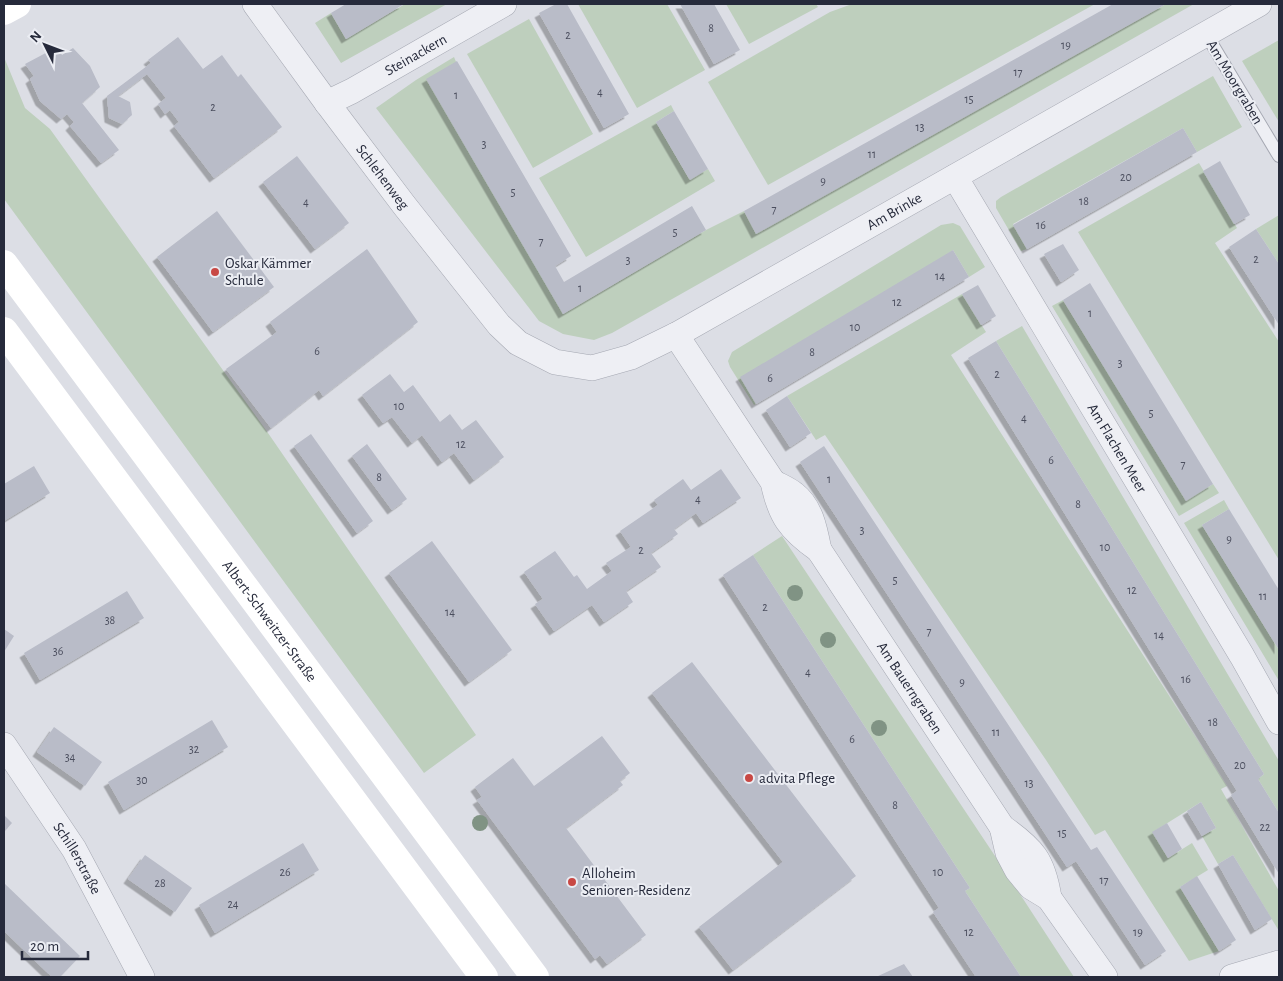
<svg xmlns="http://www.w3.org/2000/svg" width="1283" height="981" viewBox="0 0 1283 981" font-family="'Alegreya Sans',sans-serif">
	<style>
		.green { fill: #becfbd }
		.building { fill: #b9bcc8; filter: url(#shadow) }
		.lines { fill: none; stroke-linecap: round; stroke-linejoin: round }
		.lane-casing { stroke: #a5a8b2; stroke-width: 14 }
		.street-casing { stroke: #a5a8b2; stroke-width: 26 }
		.lane { stroke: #eeeff4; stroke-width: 12 }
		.street { stroke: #eeeff4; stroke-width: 25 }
		.secondary { stroke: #fff; stroke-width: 28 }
		.tree { fill: #809384 }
		.poi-dot { fill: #c84844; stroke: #ebedf3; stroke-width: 2 }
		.labels { text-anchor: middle; stroke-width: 4; stroke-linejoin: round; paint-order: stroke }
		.number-label { font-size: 12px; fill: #4b4e5e }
		.street-label { font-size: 15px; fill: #262a3b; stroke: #ebedf3 }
		.poi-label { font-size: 15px; fill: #262a3b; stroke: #ebedf3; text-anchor: start }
	</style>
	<defs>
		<filter id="shadow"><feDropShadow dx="-4.5" dy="4.5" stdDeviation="0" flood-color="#0004"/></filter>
	</defs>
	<rect width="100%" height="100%" fill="#dcdee5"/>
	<g class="green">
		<polygon points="405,4 447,4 341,63 315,23 331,13 346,39"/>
		<polygon points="578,4 667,4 705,70 637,108"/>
		<polygon points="726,4 816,4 818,7 749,44"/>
		<polygon points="852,4 1095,4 768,185 708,82 830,12"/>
		<polygon points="1166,4 1194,4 612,333 594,340 563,334 539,321 376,108 416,80 454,57 563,314 706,230 744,211 756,233"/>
		<polygon points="529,19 593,134 533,168 467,54"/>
		<polygon points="1279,40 1279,122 1242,61"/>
		<polygon points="4,57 25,108 50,129 268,433 476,735 424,773 4,199"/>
		<polygon points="1213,76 1242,127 1197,152 1183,128 1013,224 1027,249 1021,251 996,208 996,201 1001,197"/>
		<polygon points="671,105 674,111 656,122 689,179 708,169 715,181 586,257 539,178"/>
		<polygon points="1199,163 1237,228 1215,243 1279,342 1279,560 1078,232"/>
		<polygon points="1279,215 1279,264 1256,229"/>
		<polygon points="953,223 960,226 985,267 969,277 953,250 754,405 730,367 728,361 732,352 941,225"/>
		<polygon points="962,294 986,332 951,355 1227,786 1221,789 1279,891 1279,931 1233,855 1218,864 1202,836 1216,828 1201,802 1153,832 1168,858 1192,843 1208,870 1180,887 1219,951 1189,961 1105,830 1095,835 1046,760 825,435 816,440 787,396"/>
		<polygon points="1063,300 1186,500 1213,484 1219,493 1179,516 1052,306"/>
		<polygon points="1022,326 1279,761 1279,813 1258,779 1264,774 996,341"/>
		<polygon points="1224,500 1229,509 1202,525 1279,650 1279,681 1184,523"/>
		<polygon points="782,536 1003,868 1074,977 1021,977 965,891 970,888 753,555"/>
	</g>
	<g class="building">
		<polygon points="346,4 404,4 346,39 331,13"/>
		<polygon points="556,4 567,4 629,114 604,128 539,13"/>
		<polygon points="680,4 714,4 740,50 714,64"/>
		<polygon points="1113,4 1166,4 756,234 744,211"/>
		<polygon points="178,37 203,69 222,55 238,77 241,74 282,127 214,178 174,126 179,122 170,110 165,114 158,104 166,98 147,74 118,96 130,102 132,115 122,124 109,118 107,96 151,63 148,60"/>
		<polygon points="57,47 62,55 73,48 90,66 100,87 82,103 119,150 101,163 70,126 74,122 67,114 61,119 40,101 30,79 34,76 25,64"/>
		<polygon points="457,61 571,256 555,266 564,282 692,206 706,230 563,314 426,79"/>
		<polygon points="674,111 708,169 690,180 656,122"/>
		<polygon points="1183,128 1197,152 1027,249 1013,225"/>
		<polygon points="297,156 349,223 315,249 263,182"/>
		<polygon points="1220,161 1250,215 1234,224 1203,171"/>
		<polygon points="217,211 274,287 213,332 157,257"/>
		<polygon points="1256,229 1279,264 1279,325 1229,247"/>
		<polygon points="1063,244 1079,270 1061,282 1044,254"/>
		<polygon points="367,249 418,322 323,396 319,390 271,428 226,369 277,332 270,322"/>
		<polygon points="953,250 969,277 756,404 740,377"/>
		<polygon points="1090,283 1213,484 1186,501 1063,300"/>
		<polygon points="978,285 996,316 981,325 962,294"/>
		<polygon points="996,341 1264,774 1258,779 1279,813 1279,874 1231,795 1237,791 968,358"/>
		<polygon points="390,374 404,392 413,385 440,422 450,414 462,430 476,420 504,457 474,480 454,453 442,462 422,435 412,443 392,417 383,423 362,395"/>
		<polygon points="787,396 811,433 790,447 766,410"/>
		<polygon points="311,434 373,521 357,533 294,446"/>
		<polygon points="367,444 407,499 392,510 352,456"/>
		<polygon points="824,446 1091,850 1097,847 1166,951 1145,965 1076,861 1067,867 800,462"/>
		<polygon points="34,466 50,493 4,521 4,484"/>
		<polygon points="721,469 741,498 703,523 696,513 674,529 678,534 651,553 661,567 626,591 633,602 604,622 592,605 554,631 535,604 543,599 524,572 555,551 574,577 577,575 587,589 612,571 606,563 631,547 620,531 658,505 654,500 683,479 691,490"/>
		<polygon points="1229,509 1279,590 1279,650 1202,525"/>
		<polygon points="432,541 512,650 469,682 389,573"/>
		<polygon points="753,555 970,888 965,891 1021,977 976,977 933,912 939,908 723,575"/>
		<polygon points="127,591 144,618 40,680 24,653"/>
		<polygon points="4,629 14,636 4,652"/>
		<polygon points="692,662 856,876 733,970 699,927 783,862 652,693"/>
		<polygon points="212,720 228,747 124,810 108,782"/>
		<polygon points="54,727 102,762 85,786 37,752"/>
		<polygon points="602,736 630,773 620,781 623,785 566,828 646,935 607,964 600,955 595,959 477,800 482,797 475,787 513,758 534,786"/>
		<polygon points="1201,802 1216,828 1202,836 1187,811"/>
		<polygon points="4,815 12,823 4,832"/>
		<polygon points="1167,823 1182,849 1168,858 1152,832"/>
		<polygon points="303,843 319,870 215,933 199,905"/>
		<polygon points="145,855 192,888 175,912 128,879"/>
		<polygon points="1233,855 1272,919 1255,930 1218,864"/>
		<polygon points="1197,876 1236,940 1219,951 1180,887"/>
		<polygon points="4,883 80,956 60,977 52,977 4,931"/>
		<polygon points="904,964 913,977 876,977"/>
	</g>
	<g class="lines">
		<g class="lane-casing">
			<polyline id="lane" points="1206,34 1279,156"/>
		</g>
		<g class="street-casing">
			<g id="street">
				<path id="s1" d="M255 4 327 103 404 205 499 325 518 343 555 362 592 368 631 357 676 335 1259 4"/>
				<path id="s2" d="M327 103 352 91 504 4"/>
				<path id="s3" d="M955 177 1242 656 1279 722"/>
				<path id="s4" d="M676 335 773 482C780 516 790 530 819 550L1002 827C1033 849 1043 860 1049 898"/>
				<path d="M773 482C780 486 788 489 794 494 811 507 815 530 819 550"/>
				<path id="s5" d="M4 745 74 849 142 977"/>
				<polyline points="1002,827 1008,853 1017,870 1031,887 1049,898 1105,977"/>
				<polyline points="1232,977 1279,963"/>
			</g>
		</g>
		<use href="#lane" class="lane"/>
		<use href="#street" class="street"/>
		<g class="secondary">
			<polyline points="4,11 17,4"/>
			<path id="s6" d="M4 264 535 977"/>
			<polyline points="4,331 484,977"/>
		</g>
	</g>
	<g class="tree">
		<circle cx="795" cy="593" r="8"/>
		<circle cx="828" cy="640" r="8"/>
		<circle cx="879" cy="728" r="8"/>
		<circle cx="480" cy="823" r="8"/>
	</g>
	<g class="poi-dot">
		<circle cx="215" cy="272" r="5"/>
		<circle cx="749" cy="778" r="5"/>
		<circle cx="572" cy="882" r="5"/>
	</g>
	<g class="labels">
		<g class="number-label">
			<text x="711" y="32">8</text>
			<text x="568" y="39">2</text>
			<text x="1066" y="49">19</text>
			<text x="1018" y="76">17</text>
			<text x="600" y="96">4</text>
			<text x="456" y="99">1</text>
			<text x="969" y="103">15</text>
			<text x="213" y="111">2</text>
			<text x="920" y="131">13</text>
			<text x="484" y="148">3</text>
			<text x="872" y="158">11</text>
			<text x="1126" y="181">20</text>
			<text x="823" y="185">9</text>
			<text x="513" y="196">5</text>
			<text x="1084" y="205">18</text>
			<text x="306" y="206">4</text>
			<text x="774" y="213">7</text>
			<text x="1041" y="229">16</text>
			<text x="675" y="236">5</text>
			<text x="541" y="245">7</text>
			<text x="1256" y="263">2</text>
			<text x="628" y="264">3</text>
			<text x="940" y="280">14</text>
			<text x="580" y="292">1</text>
			<text x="897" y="306">12</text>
			<text x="1090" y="317">1</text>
			<text x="855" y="331">10</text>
			<text x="317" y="355">6</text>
			<text x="812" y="356">8</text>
			<text x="1120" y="367">3</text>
			<text x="997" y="378">2</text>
			<text x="770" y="382">6</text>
			<text x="399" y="410">10</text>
			<text x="1151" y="417">5</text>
			<text x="1024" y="422">4</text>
			<text x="461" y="448">12</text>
			<text x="1051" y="464">6</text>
			<text x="1183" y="468">7</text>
			<text x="379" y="481">8</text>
			<text x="829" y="483">1</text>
			<text x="698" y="503">4</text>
			<text x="1078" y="508">8</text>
			<text x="862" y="534">3</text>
			<text x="1229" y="543">9</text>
			<text x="1105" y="551">10</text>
			<text x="641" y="554">2</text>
			<text x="895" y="584">5</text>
			<text x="1132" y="594">12</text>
			<text x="1263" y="600">11</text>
			<text x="765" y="611">2</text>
			<text x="450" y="616">14</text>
			<text x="110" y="624">38</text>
			<text x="929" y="635">7</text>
			<text x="1159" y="639">14</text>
			<text x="58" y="655">36</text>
			<text x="808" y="676">4</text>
			<text x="1186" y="683">16</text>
			<text x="962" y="686">9</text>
			<text x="1213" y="726">18</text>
			<text x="996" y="736">11</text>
			<text x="852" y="743">6</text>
			<text x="194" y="753">32</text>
			<text x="70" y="761">34</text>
			<text x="1240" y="769">20</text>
			<text x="142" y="784">30</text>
			<text x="1029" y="787">13</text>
			<text x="895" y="809">8</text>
			<text x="1265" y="831">22</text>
			<text x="1062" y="837">15</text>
			<text x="285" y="876">26</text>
			<text x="938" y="876">10</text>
			<text x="1104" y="884">17</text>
			<text x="160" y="887">28</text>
			<text x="233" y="908">24</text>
			<text x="969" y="936">12</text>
			<text x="1138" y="936">19</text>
		</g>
		<g class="street-label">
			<text dy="5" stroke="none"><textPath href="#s2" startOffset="101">Steinackern</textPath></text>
			<text transform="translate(1235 82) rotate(59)" y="5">Am Moorgraben</text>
			<text dy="5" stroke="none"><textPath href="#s1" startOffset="215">Schlehenweg</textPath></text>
			<text dy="5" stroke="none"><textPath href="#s1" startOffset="850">Am Brinke</textPath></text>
			<text dy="5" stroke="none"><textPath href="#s3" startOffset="316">Am Flachen Meer</textPath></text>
			<text dy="5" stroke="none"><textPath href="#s6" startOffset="445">Albert-Schweitzer-Straße</textPath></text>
			<text dy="5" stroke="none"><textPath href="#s4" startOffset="426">Am Bauerngraben</textPath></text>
			<text dy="5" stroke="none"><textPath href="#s5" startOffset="135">Schillerstraße</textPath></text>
		</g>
		<g class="poi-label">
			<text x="225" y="268">Oskar Kämmer<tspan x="225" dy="17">Schule</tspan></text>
			<text x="759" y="783">advita Pflege</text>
			<text x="582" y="878">Alloheim<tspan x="582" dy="17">Senioren-Residenz</tspan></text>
		</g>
	</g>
	<rect width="1283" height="981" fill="none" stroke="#262a3b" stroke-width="10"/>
	<g transform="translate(45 45) rotate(312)" stroke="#ebedf3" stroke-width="4" paint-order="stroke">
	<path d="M0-4L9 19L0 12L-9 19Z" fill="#262a3b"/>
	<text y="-8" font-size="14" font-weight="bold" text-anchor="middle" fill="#262a3b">N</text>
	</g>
	<path d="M22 951v8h66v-8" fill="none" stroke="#262a3b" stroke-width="2.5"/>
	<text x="30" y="951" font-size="15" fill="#262a3b" stroke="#ebedf3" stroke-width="4" paint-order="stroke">20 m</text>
</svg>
